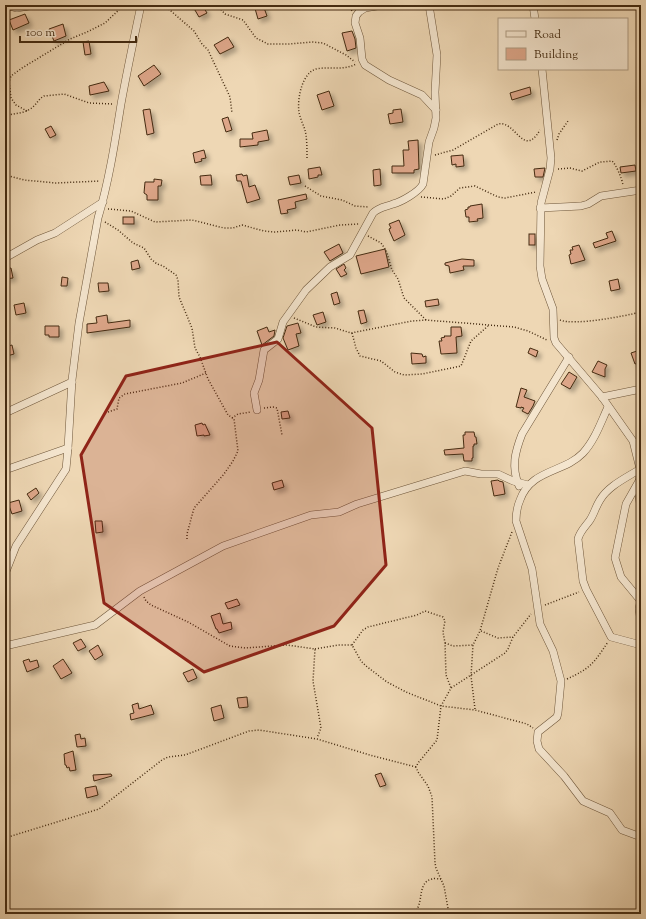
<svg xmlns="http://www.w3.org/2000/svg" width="646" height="919" viewBox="0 0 646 919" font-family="'Sorts Mill Goudy',serif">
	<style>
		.building { fill: #dda689; stroke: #442b11; filter: url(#shadow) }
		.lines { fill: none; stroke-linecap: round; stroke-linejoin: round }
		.street-casing { stroke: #6e563a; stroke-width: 8 }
		.path { stroke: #442b11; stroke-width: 1.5; stroke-dasharray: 1 2; stroke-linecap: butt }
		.street { stroke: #f4e5ce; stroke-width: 7 }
		.marked { fill: #8f2418; fill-opacity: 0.2; stroke: #8f2418; stroke-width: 3; stroke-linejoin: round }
	</style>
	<defs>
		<filter id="shadow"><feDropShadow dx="3.5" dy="3.5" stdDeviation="2" flood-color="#0004"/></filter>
	</defs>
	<rect width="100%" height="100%" fill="#eed7b4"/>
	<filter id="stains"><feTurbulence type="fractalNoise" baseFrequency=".005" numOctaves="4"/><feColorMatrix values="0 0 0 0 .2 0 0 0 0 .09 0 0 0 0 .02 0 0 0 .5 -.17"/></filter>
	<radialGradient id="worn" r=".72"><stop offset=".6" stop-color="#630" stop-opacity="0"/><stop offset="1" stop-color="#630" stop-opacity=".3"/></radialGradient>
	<g class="building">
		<polygon points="192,5 202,5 207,13 199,17"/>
		<polygon points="254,5 263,5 267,16 258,19"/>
		<polygon points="25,14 29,23 13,30 9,20"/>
		<polygon points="63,24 66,36 54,41 49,29"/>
		<polygon points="352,31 355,39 356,48 347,51 342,33"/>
		<polygon points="228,37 234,47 220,54 214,45"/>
		<polygon points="89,41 91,54 85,55 83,42"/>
		<polygon points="154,65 161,74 144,86 138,76"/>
		<polygon points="104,82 109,91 90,95 89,86"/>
		<polygon points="530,87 531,94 512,100 510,93"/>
		<polygon points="329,91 334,106 322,110 317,95"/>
		<polygon points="150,109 154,133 147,135 143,110"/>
		<polygon points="401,109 403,122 390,124 388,114 393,113 393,110"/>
		<polygon points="228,117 232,130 226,132 222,119"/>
		<polygon points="51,126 56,135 50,138 45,129"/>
		<polygon points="267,130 269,140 258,142 258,145 240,147 240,139 253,139 252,133"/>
		<polygon points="418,140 419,169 414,170 414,173 392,173 392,166 404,166 403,150 409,150 408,141"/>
		<polygon points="204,150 206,158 201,159 202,161 195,163 193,153"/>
		<polygon points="463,155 464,166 456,167 456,164 452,165 451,156"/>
		<polygon points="635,165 636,171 621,173 620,167"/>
		<polygon points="320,167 322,175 318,175 318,177 309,179 308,169"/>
		<polygon points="545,168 543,177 535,177 534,169"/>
		<polygon points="380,169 381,185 374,186 373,170"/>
		<polygon points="242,174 243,176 247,175 249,187 255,185 260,199 247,203 241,181 237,181 236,175"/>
		<polygon points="211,175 212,185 201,185 200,176"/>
		<polygon points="299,175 301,183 290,185 288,177"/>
		<polygon points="154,179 162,180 161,186 158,186 158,200 147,200 147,195 144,193 145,182 154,182"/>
		<polygon points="306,194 307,199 295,202 296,208 287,210 288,213 281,214 278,200"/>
		<polygon points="482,204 483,218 477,219 478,221 469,222 469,217 466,217 465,210 468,209 468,207 470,207 470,206"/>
		<rect x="123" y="217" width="11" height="7"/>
		<polygon points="399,220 405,235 394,241 390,232 389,229 391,228 389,224"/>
		<polygon points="612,231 616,241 595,248 593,243 608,238 606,233"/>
		<rect x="529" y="234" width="6" height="11"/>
		<polygon points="339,244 343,253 330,261 324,252"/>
		<polygon points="579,245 585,260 571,264 569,255 571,254 570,250 573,250 572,247"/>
		<polygon points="385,249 389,267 361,274 356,256"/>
		<polygon points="462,259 474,260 474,266 463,266 464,270 450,273 449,266 445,265 445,263"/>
		<polygon points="138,260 140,268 132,270 131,262"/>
		<polygon points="344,264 346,268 344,270 347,274 341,277 336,269"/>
		<polygon points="11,268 13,278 5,279 5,269"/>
		<polygon points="62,277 68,278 67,286 61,286"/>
		<polygon points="618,279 620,289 611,291 609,281"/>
		<polygon points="98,283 108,283 109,291 99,292"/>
		<polygon points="337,292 340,303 334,305 331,294"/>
		<polygon points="438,299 439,305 426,307 425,301"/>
		<polygon points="24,303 26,313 16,315 14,305"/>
		<polygon points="364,310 367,322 361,324 358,311"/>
		<polygon points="323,312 326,322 317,325 313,315"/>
		<polygon points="107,315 108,323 130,320 130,327 87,333 87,324 97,323 96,317"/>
		<polygon points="298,323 301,333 296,334 299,346 288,350 283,338 287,326"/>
		<polygon points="45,326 59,326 59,337 49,337 49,335 45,335"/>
		<polygon points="267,327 269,332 275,330 274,336 262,345 257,331"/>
		<polygon points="451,327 461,327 462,336 456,337 457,353 441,354 439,341 442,341 441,338 445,337 444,336 451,336"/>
		<polygon points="12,345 14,354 7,356 5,347"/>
		<polygon points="530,348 538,351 536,357 528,353"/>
		<polygon points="637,351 638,354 641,353 641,362 635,364 631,353"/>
		<polygon points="411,353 422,354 423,357 426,356 426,363 412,364"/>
		<polygon points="598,361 607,365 605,369 605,377 592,372"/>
		<polygon points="569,372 577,377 570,389 561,384"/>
		<polygon points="521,388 527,390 524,397 535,401 533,406 528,414 522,411 524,408 521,407 521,408 516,407"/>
		<polygon points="288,411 290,418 282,419 281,412"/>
		<polygon points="202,423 203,425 205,424 210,435 204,436 204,435 197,436 195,425"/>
		<polygon points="465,432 474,432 475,437 476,437 477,444 474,444 474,446 473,446 473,458 472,458 472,461 464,461 463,454 445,455 444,450 464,448 463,435 465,435"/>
		<polygon points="282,480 284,487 274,490 272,483"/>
		<polygon points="498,480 499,481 503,482 505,494 494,496 491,481"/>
		<polygon points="36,488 39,493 31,500 27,494"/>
		<polygon points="19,500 22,511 12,514 8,503"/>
		<polygon points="95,521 102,521 103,532 96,533"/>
		<polygon points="237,599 240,605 228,609 225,603"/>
		<polygon points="220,613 223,624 231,622 232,629 219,633 217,629 216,629 211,616"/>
		<polygon points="81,639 86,647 78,651 73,643"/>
		<polygon points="98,645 103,655 95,660 89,651"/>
		<polygon points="29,659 30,662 37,660 39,667 27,672 23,661"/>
		<polygon points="63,659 72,673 61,679 53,666"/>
		<polygon points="193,669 197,678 188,682 183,673"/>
		<polygon points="247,697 248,707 239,708 237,698"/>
		<polygon points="138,703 139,709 151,705 154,714 131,720 130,714 134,713 132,705"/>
		<polygon points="221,705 224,718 214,721 211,708"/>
		<polygon points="80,734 81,739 85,738 86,746 77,747 75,735"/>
		<polygon points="73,751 76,770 70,771 69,767 67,768 66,765 65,765 64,754"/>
		<polygon points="381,773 386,785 380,787 375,775"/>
		<polygon points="111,774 112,776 94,781 93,775"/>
		<polygon points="96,786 98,795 87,798 85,788"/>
	</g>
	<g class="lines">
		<g class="street-casing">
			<g id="street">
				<polyline points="5,5 17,8 35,5"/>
				<polyline points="383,5 365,8 359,12 356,16 355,23 360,38 362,59 365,65 389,80 422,95 436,110"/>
				<polyline points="533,5 535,19"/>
				<polyline points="542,69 551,158 550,169 541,203 540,266 542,279 553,309 554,338 556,343 602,397 633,441 640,469 639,494 641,513"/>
				<polyline points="540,208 581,206 588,204 601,196 641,190"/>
				<polyline points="5,258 37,240 55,233 103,202"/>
				<polyline points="602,397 641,389"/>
				<path d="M608 407C601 422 595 440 583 453 564 473 531 469 520 500 517 507 516 513 516 521L532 569 540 624 553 651 561 681 558 713 557 717 538 732 537 741 539 749 564 776 583 801 610 813 622 830 641 837"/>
				<path d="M257 410 254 393 259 380 264 350 278 339 283 322 306 290 330 267 350 255 373 213C379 207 385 207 393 204 401 202 419 192 423 184L429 142 434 128 436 118 435 92 437 55 429 5"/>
				<polyline points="5,413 72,382"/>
				<path d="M640 469C626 478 608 486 600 500 596 506 594 514 590 520 586 526 580 531 578 539L583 581 586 589 611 637 641 645"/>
				<polyline points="5,470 68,448"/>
				<polyline points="639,481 626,504 615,558 621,577 640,600"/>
				<path d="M519 486C511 467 515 452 522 434L569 357"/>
				<path d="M5 574 16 546 66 469 68 448 72 380 79 323 98 218C109 181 115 142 121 104 127 71 134 38 141 5"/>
				<polyline points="641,598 639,609 641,623"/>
				<polyline points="5,646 95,625 140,591 223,546 311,515 339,512 357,504 465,471 481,474 498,474 513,481 528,485"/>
			</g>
		</g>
		<g class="path">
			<polyline points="164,5 194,31 202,44 208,50 230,97 232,113"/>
			<polyline points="217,5 225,14 243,20 256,38 268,44 289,44 312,42 323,43 346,55 355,62"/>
			<polyline points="348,5 352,11"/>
			<polyline points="27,111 16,105 11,98 9,82 11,76 22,68 70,39 87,32 105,23 124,5"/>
			<path d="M5 116C14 113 22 114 30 109 36 106 38 99 44 96L64 94 89 103 113 104"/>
			<polyline points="557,140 559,134 568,121"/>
			<path d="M435 155 453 150 498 124C516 120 523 159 540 130"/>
			<path d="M307 158C307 148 307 138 305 130 303 124 300 118 299 112 297 99 302 73 316 69 330 66 343 71 356 64"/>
			<path d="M558 169 570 168 582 171 600 162 612 161C616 164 622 179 623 185"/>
			<polyline points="5,175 24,180 56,183 100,181"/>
			<polyline points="305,186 321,196 342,200 355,206 369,207"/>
			<polyline points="421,197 444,199 451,196 460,188 475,186 498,197 505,198 536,192"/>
			<polyline points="108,209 131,211 155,222 192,220 224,228 233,228 242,225 264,231 275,232 297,230 306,232 340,225 359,224"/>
			<polyline points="105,222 118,230 133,243 144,248 151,259 157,264 163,266 176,275 178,280 179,297 192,328 195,348 200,357 208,379 228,415 234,419 238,451 233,461 224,474 194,508 187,534 187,541"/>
			<polyline points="368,236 381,243 386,250 392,270 398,279 404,298 426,320"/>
			<polyline points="294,318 316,327 335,328 351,333 412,321 426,320 514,327 528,331 547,340"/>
			<path d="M560 320C574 326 625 316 641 312"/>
			<polyline points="352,333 356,348 360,356 381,361 395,372 404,375 422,374 461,366 471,341 488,326"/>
			<polyline points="264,408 273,407 277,408 282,435"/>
			<polyline points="108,412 117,409 119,398 125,394 182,383 206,373"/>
			<polyline points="232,418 238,414 251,412"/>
			<polyline points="144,597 146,601 151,605 188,622 230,646 245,648 287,645 315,649 313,681 321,728 317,738"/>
			<polyline points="545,605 579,592"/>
			<polyline points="481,631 498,638 513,637"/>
			<polyline points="445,643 453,646 473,645"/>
			<polyline points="352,645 363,630 368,627 417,615 425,611 443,617 445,621 443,632 445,643 446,675 451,688"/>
			<polyline points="315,649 338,645 352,645 361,661 366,666 387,682 406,692 441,706 475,710 527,724 533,728"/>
			<path d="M567 679C591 668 593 664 608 642"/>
			<polyline points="475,709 471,676 473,645 480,631 498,568 512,532"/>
			<polyline points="5,838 99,809 162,760 168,757 185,755 249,731 259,730 317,739 373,756 416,767"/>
			<path d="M405 914C409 913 414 913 417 909 423 900 418 882 432 879 434 878 438 879 441 879"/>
			<polyline points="449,914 444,886 436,868 435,863 432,797 428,786 418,772 416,767 418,763 437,740 441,706 451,688 505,653 508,649 513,637 531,614"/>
		</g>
		<use href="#street" class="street"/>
	</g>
	<path class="marked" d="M277 342 372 428 386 565 334 626 204 672 104 603 81 455 126 376Z"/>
	<rect width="646" height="919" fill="none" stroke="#eed7b4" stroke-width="20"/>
	<rect x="6" y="6" width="634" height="907" fill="none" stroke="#442b11" stroke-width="2"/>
	<rect x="10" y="10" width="626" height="899" fill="none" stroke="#442b11"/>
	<rect x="498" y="18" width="130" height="52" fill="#f4e5ce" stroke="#ae9b82"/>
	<rect x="506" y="31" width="20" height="6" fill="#f4e5ce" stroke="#ae9b82"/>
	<text x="534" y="38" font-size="12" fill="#442b11">Road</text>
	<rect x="506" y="48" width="20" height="12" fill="#dda689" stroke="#ae9b82"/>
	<text x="534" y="58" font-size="12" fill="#442b11">Building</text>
	<path d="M20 36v6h116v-6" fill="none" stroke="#442b11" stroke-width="2"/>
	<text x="26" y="36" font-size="12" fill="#442b11" stroke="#f4e5ce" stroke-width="3" paint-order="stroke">100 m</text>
	<rect width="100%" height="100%" filter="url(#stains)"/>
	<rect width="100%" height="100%" fill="url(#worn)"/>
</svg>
